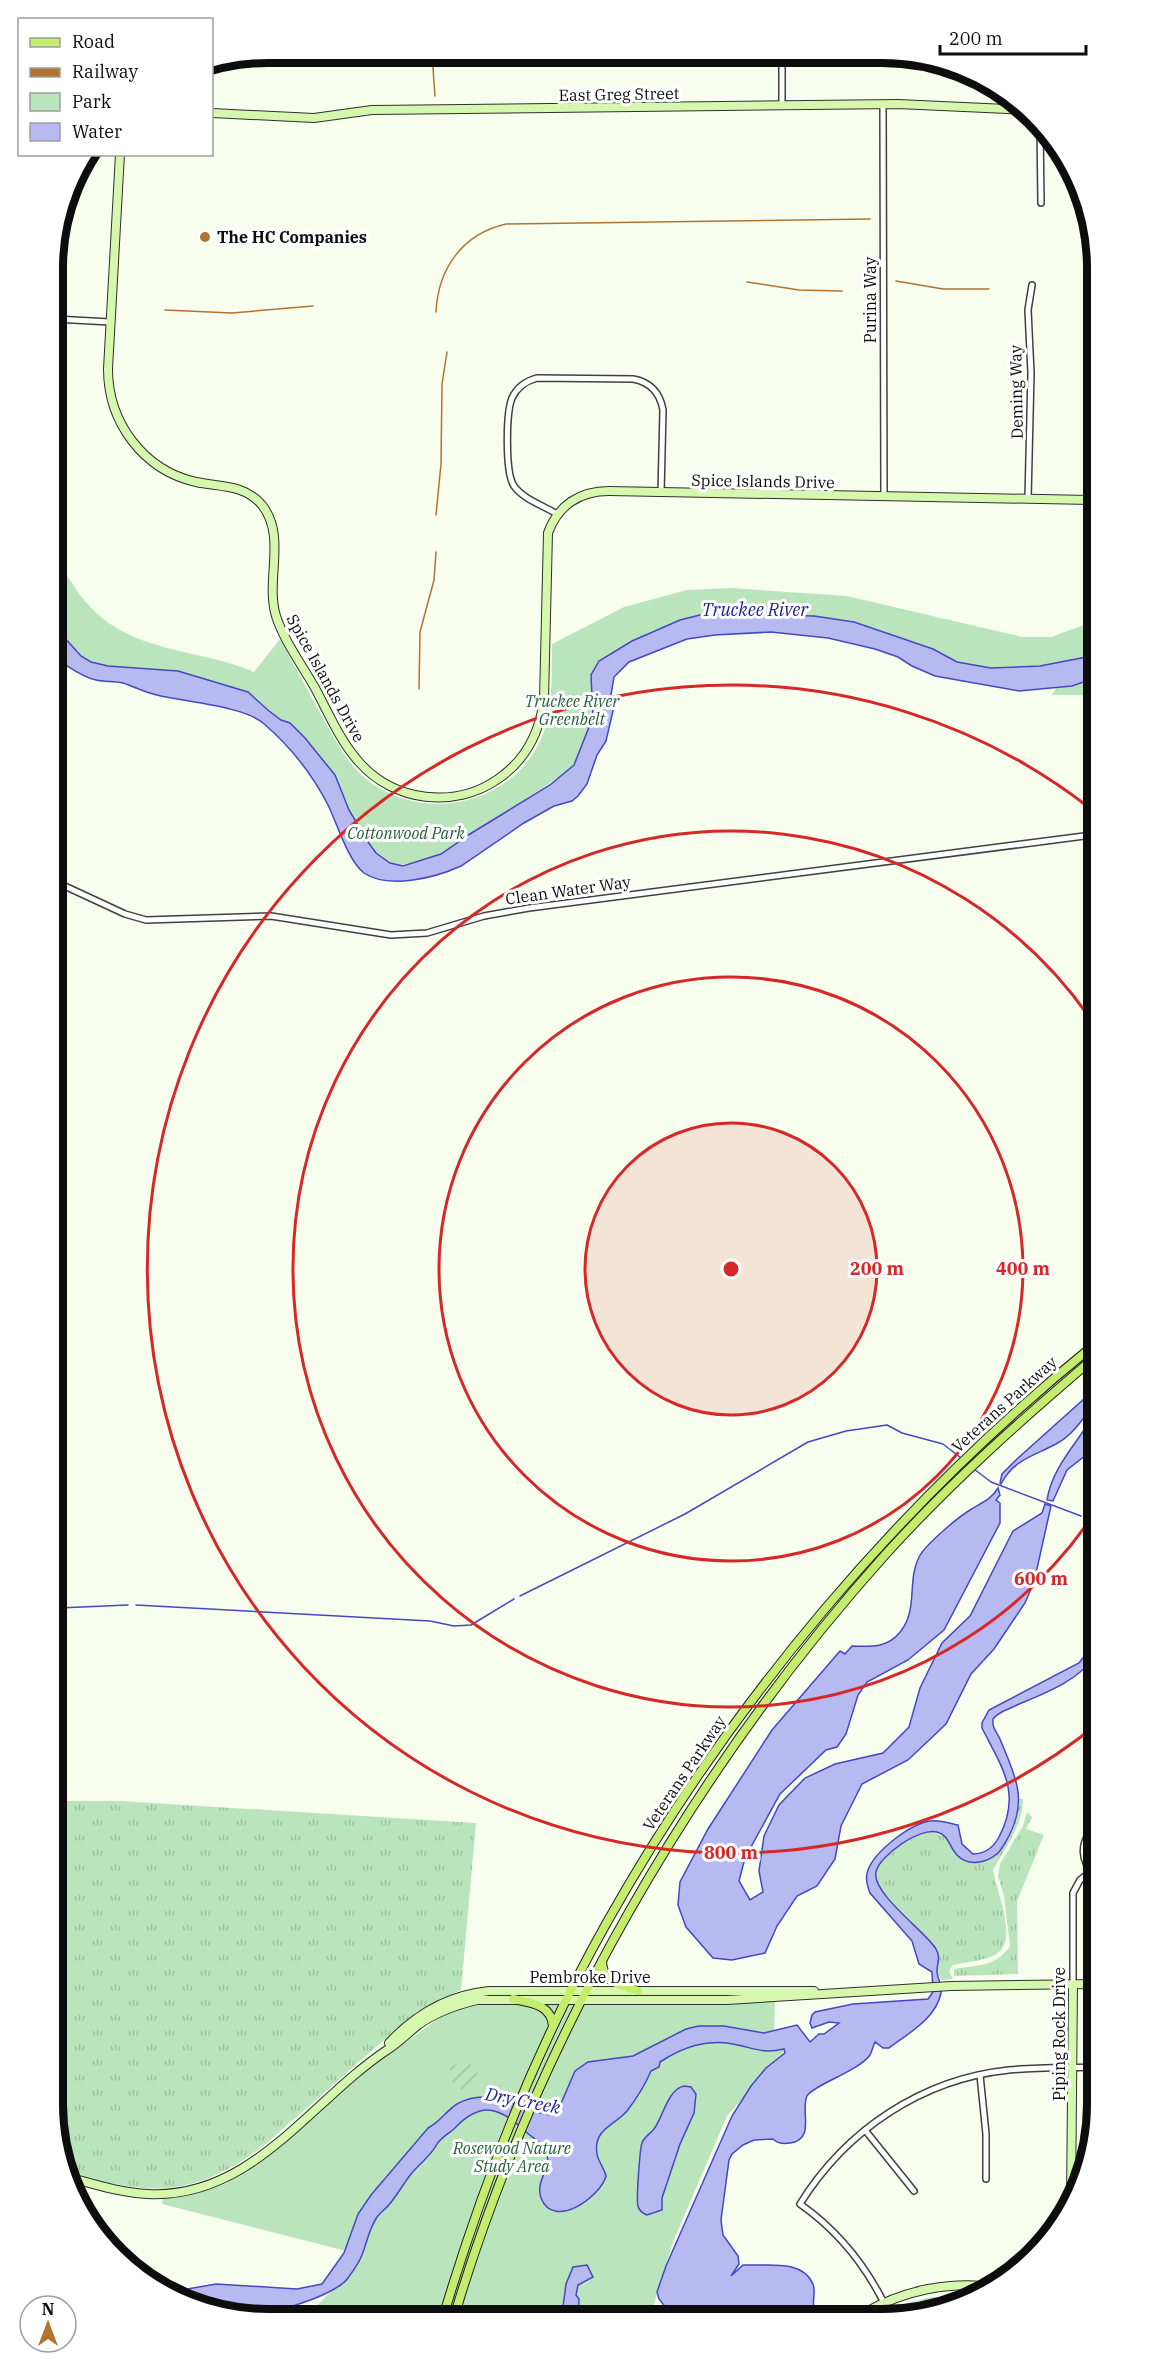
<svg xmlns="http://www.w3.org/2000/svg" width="1150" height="2372" viewBox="0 0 1150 2372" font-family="'IBM Plex Serif',serif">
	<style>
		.grass { fill: url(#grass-tufts) }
		.park { fill: #bae5bc }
		.garden { fill: url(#garden-furrows) }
		.water { fill: #b7baf1; stroke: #4448c1; stroke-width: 1.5 }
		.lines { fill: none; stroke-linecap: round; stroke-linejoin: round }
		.stream { stroke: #4448c1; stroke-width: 1.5 }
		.street-casing { stroke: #404040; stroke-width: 8 }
		.secondary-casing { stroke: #2f2f2f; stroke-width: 10 }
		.primary-casing { stroke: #1e1e1e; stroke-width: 10 }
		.street { stroke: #fff; stroke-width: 5 }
		.secondary { stroke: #d6f8ae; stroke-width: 8 }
		.primary { stroke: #c4ed6e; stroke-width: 8 }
		.rail { stroke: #b17331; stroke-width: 1.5 }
		.ring { fill: none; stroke: #d62828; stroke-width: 3 }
		.poi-dot { fill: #b17331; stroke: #fff; stroke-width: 2 }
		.labels { text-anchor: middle; stroke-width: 6; stroke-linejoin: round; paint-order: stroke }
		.street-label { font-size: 16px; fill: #0d0d0d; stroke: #fff }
		.poi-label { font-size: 16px; font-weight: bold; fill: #0d0d0d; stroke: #fff; text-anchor: start }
		.park-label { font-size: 16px; font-style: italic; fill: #235f38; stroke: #fff }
		.water-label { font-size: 18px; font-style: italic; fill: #212194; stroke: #fff }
		.rim { fill: none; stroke: #0d0d0d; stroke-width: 8 }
		.centre { fill: #d62828; stroke: #fff; stroke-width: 3 }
		.ring-label { font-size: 18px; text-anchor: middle; font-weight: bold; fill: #d62828; stroke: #fff; stroke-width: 6; stroke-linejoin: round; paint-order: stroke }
	</style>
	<defs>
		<pattern id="grass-tufts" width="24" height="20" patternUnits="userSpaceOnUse" patternTransform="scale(1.5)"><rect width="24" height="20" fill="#bae5bc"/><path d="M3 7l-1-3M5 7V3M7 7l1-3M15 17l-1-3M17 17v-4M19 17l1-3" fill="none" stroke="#9fc3a0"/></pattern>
		<pattern id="garden-furrows" width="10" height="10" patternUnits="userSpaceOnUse" patternTransform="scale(1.5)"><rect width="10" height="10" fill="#bae5bc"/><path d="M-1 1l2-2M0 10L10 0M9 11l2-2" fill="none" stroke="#9fc3a0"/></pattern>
	</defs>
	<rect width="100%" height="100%" fill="#f8feee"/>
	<g class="grass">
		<polygon points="1092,679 1092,695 1052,695 1056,688 1072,686"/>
		<path d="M1018 1799H1023C1023 1826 1005 1848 993 1870 996 1891 1020 1941 995 1955 983 1961 966 1962 953 1965L949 1971 953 1979 941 1980 925 1939 884 1895 876 1879 875 1872 886 1857 896 1849 917 1835 931 1831 946 1837 967 1862C999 1865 1020 1829 1018 1799Z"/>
		<path d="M59 1801H120L476 1823 461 1990 416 2012 269 2141C228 2174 188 2194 133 2187 110 2185 87 2176 65 2171L60 2160Z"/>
		<path d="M1027 1812 1032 1817 1026 1829 1044 1835 1017 1901 1018 1974 954 1976V1969C977 1965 996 1967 1010 1946L1004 1896 998 1876 1000 1864 1023 1826Z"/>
		<polygon points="932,2297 939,2297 940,2301 953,2306 938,2312 899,2312 906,2303"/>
	</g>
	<g class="park">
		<path d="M55 554C88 617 114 636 184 652 208 658 231 662 254 672L280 639C293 663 306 687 319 711 333 735 344 760 365 778 422 826 516 805 543 734 554 705 551 674 552 644L624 607 687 590 731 588 847 596 1022 637H1051L1092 622V656L1040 666 991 668 957 662 933 649 854 622 814 616 719 614 689 618 655 630 612 653 591 675 593 717 578 759 567 772 441 854 422 861 396 866 376 853 368 842 349 810 335 775 305 738 290 723 281 720 269 711 248 692 178 671 108 666 91 662 81 656 63 636 55 618Z"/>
		<polygon points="479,2002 684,2004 775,2002 774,2035 784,2052 727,2116 673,2242 651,2313 308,2315 355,2267 362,2255 162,2204 163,2199 204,2191 225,2184 257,2164 362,2074 432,2023 449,2011"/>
	</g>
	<path class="garden" d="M460 2063 470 2064 477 2072V2085L468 2090 460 2089C452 2084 447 2075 452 2066Z"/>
	<g class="water">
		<path d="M738 614 814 616 854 622 933 649 957 662 991 668 1040 666 1092 656V679L1072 686 1019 691 935 676 912 666 898 657 875 649 828 638 771 632 715 635 687 639 629 662 614 677 611 695 613 711 606 741 597 755 587 784 578 796 572 801 554 806 524 823 461 866C437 877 389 890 364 873 348 861 337 823 328 805 311 772 290 746 263 723 243 706 185 702 157 695 146 693 135 687 123 683 114 681 105 682 96 680 81 677 69 666 56 659L55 618 63 636 81 656 91 662 108 666 178 671 248 692 269 711 281 720 290 723 305 738 335 775 349 810 368 842 376 853 390 863 403 866 441 854 470 834 550 785 574 765 593 717 591 675 599 661 632 641 680 620 700 615Z"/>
		<path d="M1094 1390C1094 1406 1093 1407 1083 1419 1075 1429 1068 1438 1056 1444 1034 1456 1014 1459 1001 1484L1000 1483 1002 1474 1017 1459Z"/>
		<path d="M1094 1415 1095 1448 1067 1470 1053 1501 1047 1500C1052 1467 1078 1442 1094 1415Z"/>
		<path d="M998 1488 1000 1495 996 1500 1000 1503V1523L944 1630 908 1660 867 1682 858 1695 846 1734 837 1747 826 1750 780 1794 745 1858 739 1881 750 1900 763 1892 759 1871 764 1836 779 1805 805 1778 835 1764 883 1753 909 1727 920 1688 942 1643 970 1616 1013 1531 1042 1513 1045 1504 1051 1506 1034 1582 1025 1603 994 1649 971 1674 946 1724 908 1760 862 1784 841 1826 835 1859 817 1886 797 1896 777 1926 765 1953 732 1960 713 1958 686 1927 678 1905 680 1882 708 1829 772 1730 840 1651 845 1654 852 1646C871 1647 888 1648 901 1631 918 1609 907 1581 919 1557 925 1545 957 1518 970 1510 981 1503 991 1500 998 1488Z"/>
		<path d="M1095 1636V1655C1081 1680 1043 1694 1017 1705 1008 1710 999 1711 993 1719 992 1728 996 1731 1000 1739 1014 1774 1028 1797 1010 1834 1006 1841 1003 1848 998 1853 987 1863 968 1867 957 1855 949 1847 949 1835 937 1832 920 1827 879 1856 876 1872 871 1893 927 1933 936 1949 941 1958 937 1963 937 1971 937 1978 942 1984 941 1993 936 2019 907 2034 889 2048H883L875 2042C873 2046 872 2051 870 2055 859 2071 813 2085 807 2096 800 2110 816 2140 790 2143 784 2144 777 2143 773 2139L754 2140 743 2145 732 2154 729 2160 721 2220 723 2235 738 2256 739 2264 731 2276 743 2265C767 2266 802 2259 813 2284 816 2292 812 2300 814 2308L812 2310H809L808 2313H670L659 2299 657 2292 666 2266 732 2116 751 2086 766 2068 785 2053 784 2049C761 2054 755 2048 733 2044 706 2039 683 2047 660 2062L659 2067 651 2071C645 2085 637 2098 627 2111 614 2126 593 2129 597 2154 598 2161 604 2168 606 2176 601 2196 554 2231 541 2198 535 2181 551 2169 547 2155 543 2143 534 2139 526 2132 500 2107 481 2100 454 2129 448 2134 441 2138 437 2144 431 2156 419 2164 411 2174 404 2183 399 2192 392 2201 388 2207 382 2211 377 2217 369 2229 367 2242 362 2255 359 2263 353 2271 348 2278 334 2298 249 2322 225 2315 209 2310 192 2298 176 2291L216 2284 297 2289 322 2284 344 2253 358 2214 371 2195 428 2128C440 2122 446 2111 457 2104 491 2085 517 2110 550 2115L559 2108 575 2071 588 2062 633 2056 686 2029 699 2026H724L764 2033 797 2025 810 2042 819 2034H824L839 2023 829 2022 812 2028 810 2023 812 2015 815 2012 853 2004 928 1999 933 1992 932 1972 919 1964 912 1941 870 1893C867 1885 865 1878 868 1870 875 1851 910 1824 930 1821 939 1820 949 1823 958 1825L962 1844 973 1854C985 1854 993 1848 999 1837 1022 1793 1002 1768 982 1728V1723L989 1710 1079 1663 1089 1650Z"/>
		<path d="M684 2086 691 2087 696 2094 694 2113 680 2144 662 2198V2210L647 2215C642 2213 639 2211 638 2206 636 2201 640 2147 642 2143 644 2137 650 2134 654 2129 663 2117 668 2089 684 2086Z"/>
		<polygon points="587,2265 593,2277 578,2285 576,2295 579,2299 578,2314 562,2314 566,2284 573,2267"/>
	</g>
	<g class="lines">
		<g class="stream">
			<polyline points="974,1469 991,1482 1081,1516"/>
			<polyline points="1090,1518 1095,1520"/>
			<polyline points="520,1596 685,1514 808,1442 846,1431 887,1425 902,1433 943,1444 961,1458"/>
			<polyline points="136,1605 430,1621 454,1626 471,1625 514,1599"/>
			<polyline points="58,1608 128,1605"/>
		</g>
		<g class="street-casing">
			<g id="street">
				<polyline points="782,56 782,105"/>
				<polyline points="883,104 884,497"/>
				<polyline points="1040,126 1041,203"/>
				<polyline points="55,319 110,322"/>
				<polyline points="1028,499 1031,373 1028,310 1032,285"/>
				<path d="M557 514C544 506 523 499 514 486 505 473 506 413 512 398 517 387 526 381 537 378L633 379C650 382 660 393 663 410L661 493"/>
				<polyline points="56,882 125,914 146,920 271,916 391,935 427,933 484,916 529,908 1092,835"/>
				<path d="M1090 1871C1077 1850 1085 1839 1096 1819"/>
				<polyline points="1073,1985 1073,1893 1080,1880 1096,1867"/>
				<polyline points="980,2075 986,2134 986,2179"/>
				<polyline points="865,2130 914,2191"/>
				<path d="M884 2303C864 2263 837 2230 800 2204 846 2130 922 2079 1009 2070 1038 2067 1068 2068 1097 2067"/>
			</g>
		</g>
		<g class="secondary-casing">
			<g id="secondary">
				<polyline points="212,113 314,118 372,110 898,104 1028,110"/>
				<path d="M120 154 108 369C108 422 143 470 196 482 220 487 244 484 262 505 287 537 265 580 276 616 284 641 302 665 315 688 328 712 340 741 359 762 394 802 455 809 498 779 526 760 540 731 544 699L548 533C558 505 580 491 609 491L1091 500"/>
				<path d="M389 2043C416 2014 449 1995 489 1991H814"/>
				<path d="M68 2177C94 2184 121 2193 148 2194 252 2199 309 2102 387 2050 398 2043 408 2033 418 2025 436 2012 456 2005 477 2000H727L951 1986 1097 1984"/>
				<polyline points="1071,2204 1073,1985"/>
				<path d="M866 2312C905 2290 950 2281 994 2287"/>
			</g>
		</g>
		<g class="primary-casing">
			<g id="primary">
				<path d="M602 1961C603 1984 620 1984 638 1991"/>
				<path d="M513 1999C531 2003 551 2004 553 2026"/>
				<path d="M444 2314C484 2180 537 2047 606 1924 730 1703 897 1505 1094 1345"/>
				<path d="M455 2314C537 2040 694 1768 885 1555 950 1483 1021 1420 1094 1358"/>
			</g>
		</g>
		<use href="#street" class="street"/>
		<use href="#secondary" class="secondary"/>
		<use href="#primary" class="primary"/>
		<g class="rail">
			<polyline points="432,54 435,96"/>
			<polyline points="896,281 943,289 989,289"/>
			<polyline points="747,282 799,290 842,291"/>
			<polyline points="165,310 232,313 313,306"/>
			<path d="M436 312C438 269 462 234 506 224L870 219"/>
			<polyline points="436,515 441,464 442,384 447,352"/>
			<polyline points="419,689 420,632 434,580 436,552"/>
		</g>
	</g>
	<circle cx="731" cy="1269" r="146" fill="#d62828" fill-opacity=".12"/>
	<g class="ring">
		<circle cx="731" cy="1269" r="146"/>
		<circle cx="731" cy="1269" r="292"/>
		<path d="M1094 1514A438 438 0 1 1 1092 1021"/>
		<path d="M1095 1726A584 584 0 1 1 1091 809"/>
	</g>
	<circle class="poi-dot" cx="205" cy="237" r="6"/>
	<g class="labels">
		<g class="street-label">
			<text transform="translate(619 94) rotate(-1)" y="6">East Greg Street</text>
			<text transform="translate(870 300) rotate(-90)" y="6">Purina Way</text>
			<text transform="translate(1016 392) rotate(-91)" y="6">Deming Way</text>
			<text transform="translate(763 481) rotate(1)" y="6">Spice Islands Drive</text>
			<text transform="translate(326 678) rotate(61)" y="6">Spice Islands Drive</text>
			<text transform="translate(568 890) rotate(-8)" y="6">Clean Water Way</text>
			<text transform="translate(1004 1404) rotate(-42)" y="6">Veterans Parkway</text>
			<text transform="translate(684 1773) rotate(-56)" y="6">Veterans Parkway</text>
			<text x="590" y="1983">Pembroke Drive</text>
			<text transform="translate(1059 2034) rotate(-90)" y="6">Piping Rock Drive</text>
		</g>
		<g class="poi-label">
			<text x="217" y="243">The HC Companies</text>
		</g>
		<g class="park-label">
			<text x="572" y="707">Truckee River<tspan x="572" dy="18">Greenbelt</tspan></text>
			<text x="406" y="839">Cottonwood Park</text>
			<text x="512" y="2154">Rosewood Nature<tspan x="512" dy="18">Study Area</tspan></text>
		</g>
		<g class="water-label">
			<text x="755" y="616">Truckee River</text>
			<text transform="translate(523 2101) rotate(11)" y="6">Dry Creek</text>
		</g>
	</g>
	<path d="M0 0H1150V2372H0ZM268 63H882A205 205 0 0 1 1087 268V2104A205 205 0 0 1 882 2309H268A205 205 0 0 1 63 2104V268A205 205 0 0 1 268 63Z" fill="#fff" fill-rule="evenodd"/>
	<path class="rim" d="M268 63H882A205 205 0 0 1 1087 268V2104A205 205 0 0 1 882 2309H268A205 205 0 0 1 63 2104V268A205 205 0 0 1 268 63Z"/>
	<circle cx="731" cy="1269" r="9" class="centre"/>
	<g class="ring-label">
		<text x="877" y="1275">200 m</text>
		<text x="1023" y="1275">400 m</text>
		<text x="1041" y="1585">600 m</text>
		<text x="731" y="1859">800 m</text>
	</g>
	<rect x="18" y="18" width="195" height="138" fill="#ffffff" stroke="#9e9e9e" stroke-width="1.5"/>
	<rect x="30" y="38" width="30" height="9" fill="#c4ed6e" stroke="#9e9e9e" stroke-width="1.5"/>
	<text x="72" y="48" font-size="18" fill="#0d0d0d">Road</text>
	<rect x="30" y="68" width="30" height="9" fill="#b17331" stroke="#9e9e9e" stroke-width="1.5"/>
	<text x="72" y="78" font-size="18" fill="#0d0d0d">Railway</text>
	<rect x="30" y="93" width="30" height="18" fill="#bae5bc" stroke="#9e9e9e" stroke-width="1.5"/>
	<text x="72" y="108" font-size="18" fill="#0d0d0d">Park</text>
	<rect x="30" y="123" width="30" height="18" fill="#b7baf1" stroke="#9e9e9e" stroke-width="1.5"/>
	<text x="72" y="138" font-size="18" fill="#0d0d0d">Water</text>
	<g transform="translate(48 2324)"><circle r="28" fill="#ffffff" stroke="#9e9e9e" stroke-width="1.5"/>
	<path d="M0-4.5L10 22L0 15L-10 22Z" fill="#b17331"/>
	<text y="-9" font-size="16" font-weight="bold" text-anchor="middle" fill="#0d0d0d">N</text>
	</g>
	<path d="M940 45v9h146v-9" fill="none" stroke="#0d0d0d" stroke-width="3"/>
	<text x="949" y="45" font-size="18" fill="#0d0d0d" stroke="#ffffff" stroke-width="4.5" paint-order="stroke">200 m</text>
</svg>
